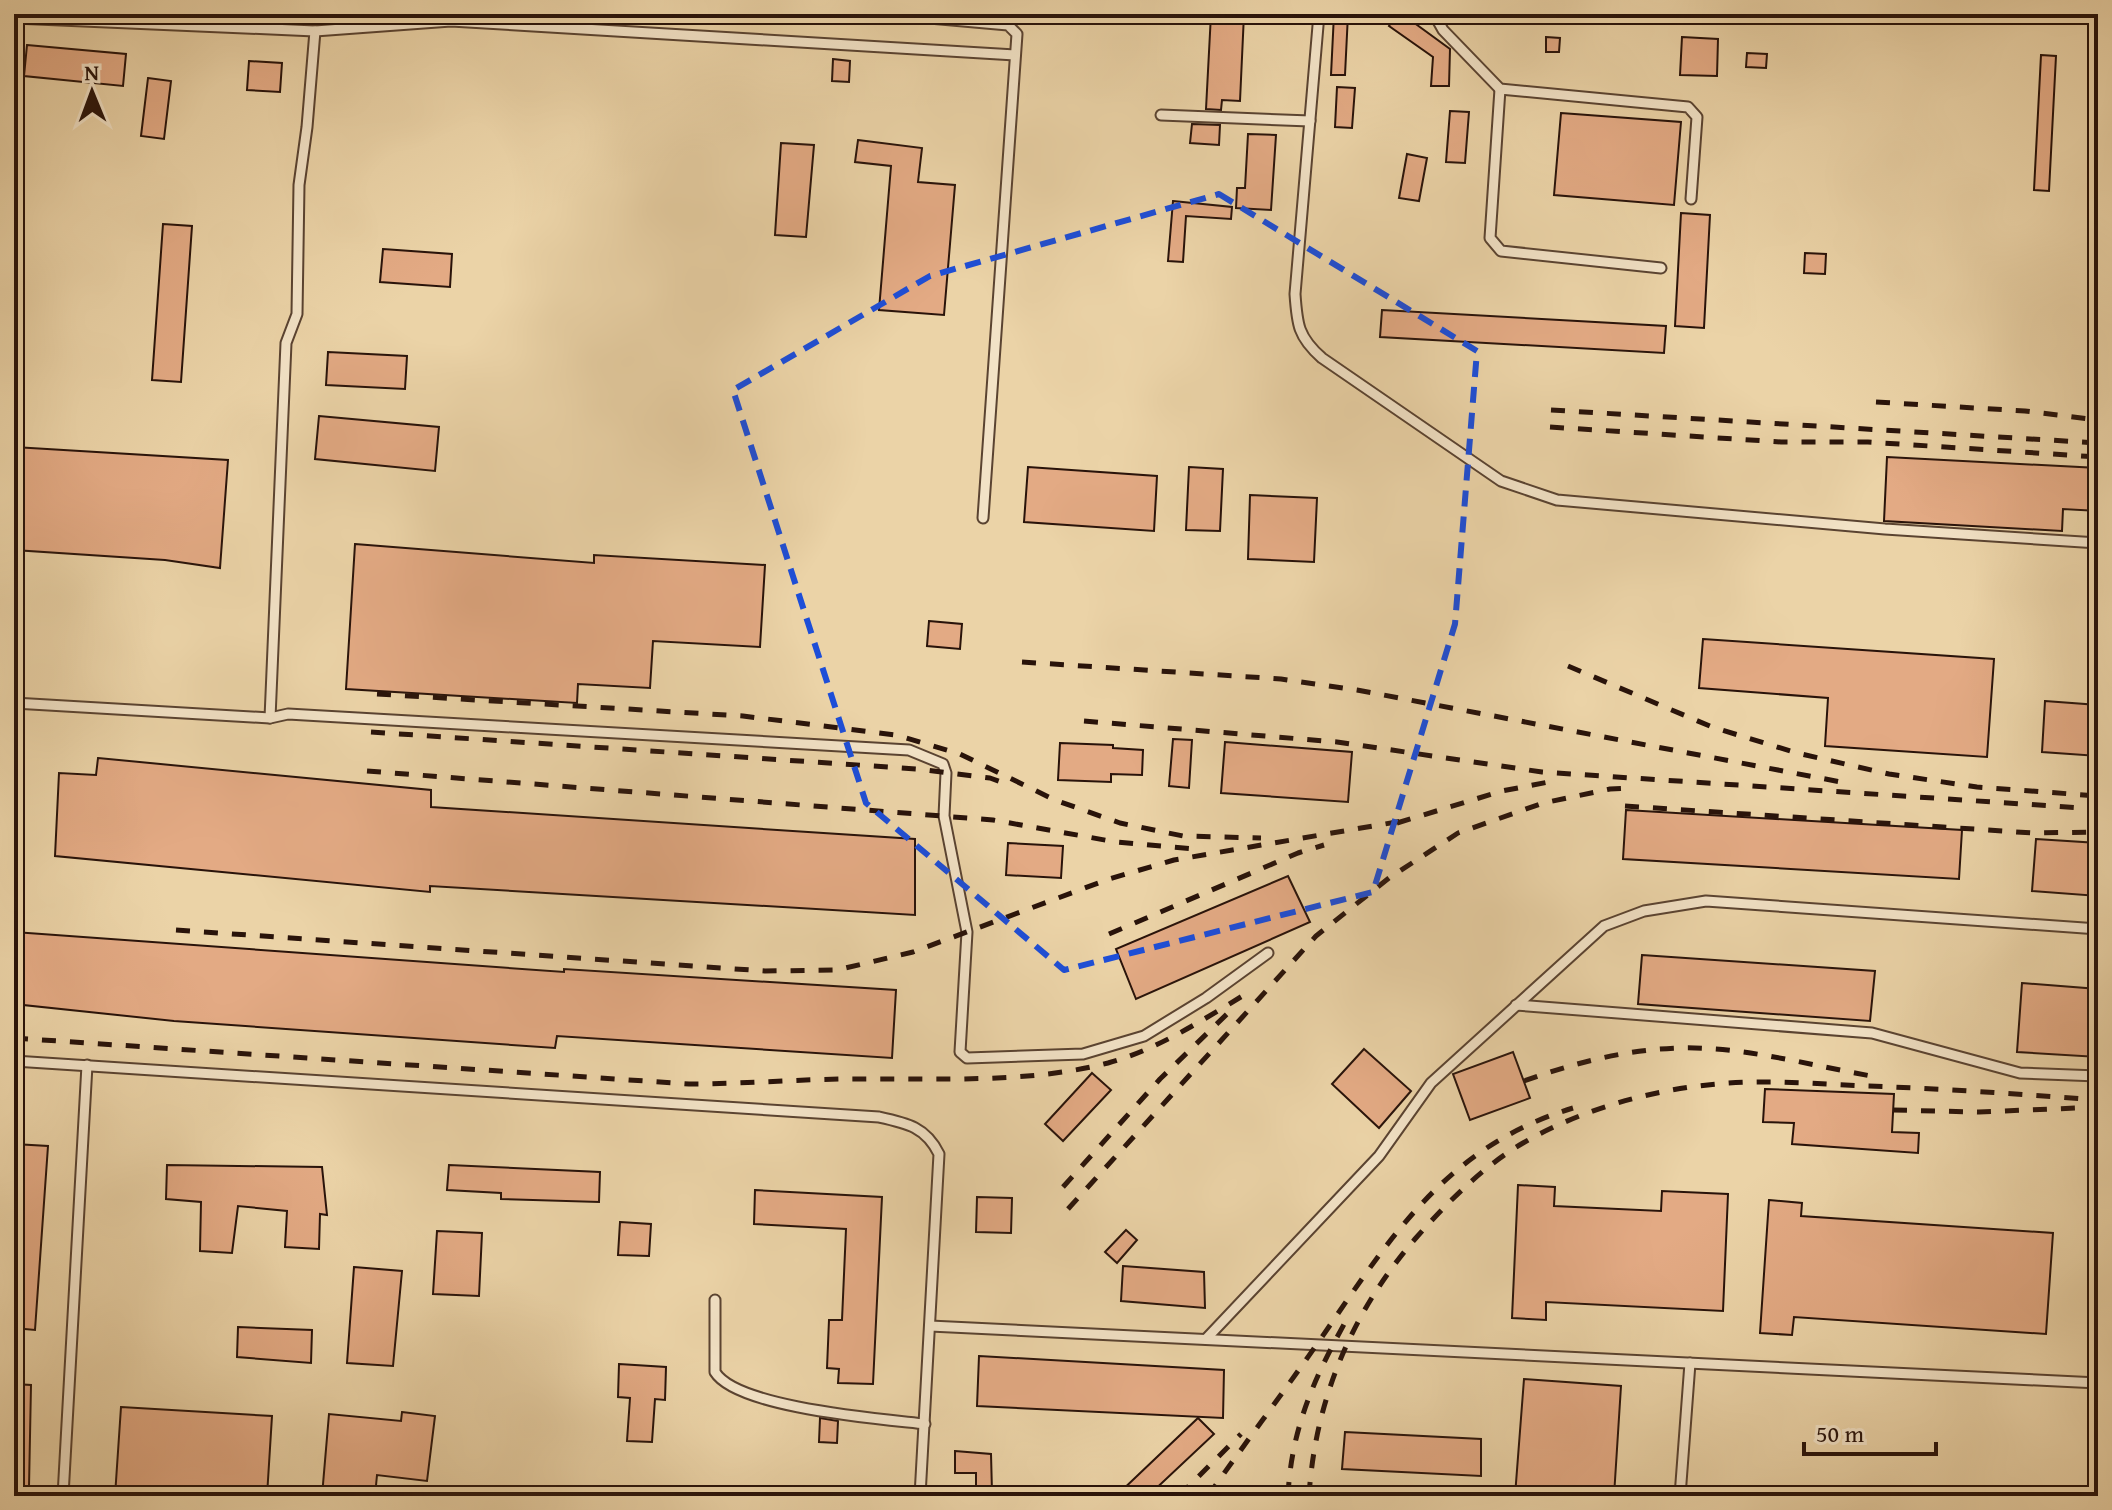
<svg xmlns="http://www.w3.org/2000/svg" width="2112" height="1510" viewBox="0 0 2112 1510" font-family="'Gentium Book Plus',serif">
	<style>
		.building { fill: #e3aa84; stroke: #29130a; stroke-width: 2 }
		.lines { fill: none; stroke-linecap: round; stroke-linejoin: round }
		.lane-casing { stroke: #5a4331; stroke-width: 13 }
		.lane { stroke: #f2e2c6; stroke-width: 9 }
		.rail { stroke: #29130a; stroke-width: 5; stroke-dasharray: 14 14; stroke-linecap: butt }
		.marked { fill: none; stroke: #1d4ed8; stroke-width: 6; stroke-dasharray: 16 10; stroke-linejoin: round }
	</style>
	<rect width="100%" height="100%" fill="#ebd3a7"/>
	<filter id="stains"><feTurbulence type="fractalNoise" baseFrequency=".0025" numOctaves="4"/><feColorMatrix values="0 0 0 0 .2 0 0 0 0 .09 0 0 0 0 .02 0 0 0 .5 -.17"/></filter>
	<radialGradient id="worn" r=".72"><stop offset=".6" stop-color="#630" stop-opacity="0"/><stop offset="1" stop-color="#630" stop-opacity=".3"/></radialGradient>
	<g class="building">
		<polygon points="1211,14 1244,14 1240,101 1222,100 1221,110 1206,109"/>
		<polygon points="1334,14 1348,14 1345,75 1331,75"/>
		<polygon points="1397,14 1402,14 1450,49 1449,86 1431,86 1433,57 1389,26"/>
		<polygon points="1546,37 1560,38 1559,52 1546,52"/>
		<polygon points="1682,37 1718,39 1717,76 1680,75"/>
		<polygon points="27,45 126,54 123,86 24,76"/>
		<polygon points="1747,53 1767,54 1766,68 1746,67"/>
		<polygon points="2041,55 2056,56 2049,191 2034,190"/>
		<polygon points="833,59 850,61 849,82 832,81"/>
		<polygon points="249,61 282,63 280,92 247,90"/>
		<polygon points="148,78 171,81 164,139 141,136"/>
		<polygon points="1337,87 1355,88 1352,128 1335,127"/>
		<polygon points="1450,111 1469,112 1465,163 1446,162"/>
		<polygon points="1561,113 1681,122 1674,205 1554,195"/>
		<polygon points="1192,124 1220,125 1219,145 1190,143"/>
		<polygon points="1248,134 1276,135 1271,210 1236,208 1237,188 1245,188"/>
		<polygon points="858,140 922,148 918,182 955,185 944,315 879,310 891,166 855,162"/>
		<polygon points="781,143 814,145 806,237 775,235"/>
		<polygon points="1407,154 1427,158 1419,201 1399,198"/>
		<polygon points="1173,201 1232,207 1231,219 1186,216 1183,262 1168,261"/>
		<polygon points="1681,213 1710,215 1704,328 1675,326"/>
		<polygon points="163,224 192,226 181,382 152,380"/>
		<polygon points="383,249 452,254 450,287 380,282"/>
		<polygon points="1805,253 1826,254 1825,274 1804,273"/>
		<polygon points="1382,310 1666,326 1664,353 1380,337"/>
		<polygon points="328,352 407,356 405,389 326,385"/>
		<polygon points="319,416 439,427 435,471 315,459"/>
		<polygon points="14,447 228,460 220,568 165,560 14,550"/>
		<polygon points="1887,457 2098,468 2098,511 2063,509 2062,531 1884,521"/>
		<polygon points="1028,467 1157,476 1154,531 1024,522"/>
		<polygon points="1189,467 1223,469 1220,531 1186,530"/>
		<polygon points="1250,495 1317,498 1314,562 1248,559"/>
		<polygon points="355,544 594,563 594,555 765,565 760,647 653,641 650,688 578,684 577,703 346,689"/>
		<polygon points="929,621 962,624 960,649 927,646"/>
		<polygon points="1703,639 1994,659 1987,757 1825,746 1828,698 1699,688"/>
		<polygon points="2045,701 2098,705 2098,756 2042,752"/>
		<polygon points="1173,739 1192,740 1189,788 1169,786"/>
		<polygon points="1225,742 1352,752 1348,802 1221,793"/>
		<polygon points="1060,743 1113,745 1113,748 1143,750 1142,775 1111,774 1111,782 1058,780"/>
		<polygon points="98,758 431,790 431,807 915,839 915,915 430,886 430,892 55,856 59,773 96,775"/>
		<polygon points="1626,810 1962,830 1959,879 1623,859"/>
		<polygon points="2036,839 2098,843 2098,896 2032,891"/>
		<polygon points="1008,843 1063,846 1061,878 1006,875"/>
		<polygon points="1288,876 1310,922 1136,999 1116,949"/>
		<polygon points="14,932 564,972 564,969 896,990 892,1058 557,1036 555,1048 174,1021 14,1004"/>
		<polygon points="1642,955 1875,971 1870,1021 1638,1004"/>
		<polygon points="2022,983 2098,989 2098,1057 2017,1052"/>
		<polygon points="1364,1049 1411,1091 1379,1128 1332,1084"/>
		<polygon points="1513,1052 1530,1098 1470,1120 1453,1074"/>
		<polygon points="1092,1073 1111,1090 1063,1141 1045,1124"/>
		<polygon points="1765,1089 1894,1094 1892,1132 1919,1133 1918,1153 1792,1144 1794,1123 1763,1122"/>
		<polygon points="14,1144 48,1146 35,1330 14,1328"/>
		<polygon points="167,1165 322,1167 327,1215 320,1214 319,1249 285,1247 287,1211 238,1206 232,1253 200,1251 201,1202 166,1199"/>
		<polygon points="449,1165 600,1172 599,1202 501,1199 501,1193 447,1190"/>
		<polygon points="1518,1185 1555,1187 1554,1206 1661,1211 1662,1191 1728,1194 1723,1311 1546,1302 1546,1320 1512,1318"/>
		<polygon points="755,1190 882,1197 873,1384 838,1383 839,1369 827,1368 829,1320 842,1320 846,1229 754,1224"/>
		<polygon points="977,1197 1012,1198 1011,1233 976,1232"/>
		<polygon points="1769,1200 1802,1203 1801,1216 2053,1233 2046,1334 1794,1317 1792,1335 1760,1333"/>
		<polygon points="620,1222 651,1224 649,1256 618,1255"/>
		<polygon points="1126,1230 1137,1240 1117,1263 1105,1252"/>
		<polygon points="437,1231 482,1233 479,1296 433,1294"/>
		<polygon points="1123,1266 1204,1272 1205,1308 1121,1301"/>
		<polygon points="354,1267 402,1271 393,1366 347,1363"/>
		<polygon points="238,1327 312,1330 311,1363 237,1357"/>
		<polygon points="979,1356 1224,1370 1223,1418 977,1406"/>
		<polygon points="619,1364 666,1367 665,1400 655,1399 652,1442 627,1441 630,1398 618,1397"/>
		<polygon points="1524,1379 1621,1386 1614,1496 1515,1496"/>
		<polygon points="14,1384 31,1385 29,1487 14,1485"/>
		<polygon points="121,1407 272,1416 267,1496 115,1496"/>
		<polygon points="402,1412 435,1416 427,1481 377,1475 375,1496 322,1496 329,1414 401,1421"/>
		<polygon points="820,1418 838,1421 837,1443 819,1442"/>
		<polygon points="1198,1418 1214,1434 1148,1496 1116,1496"/>
		<polygon points="1345,1432 1481,1439 1481,1476 1342,1469"/>
		<polygon points="955,1451 991,1454 992,1492 976,1492 976,1473 955,1473"/>
	</g>
	<g class="lines">
		<g class="lane-casing">
			<g id="lane">
				<polyline points="884,14 1008,25 1017,34 983,518"/>
				<path d="M1319 14 1295 294C1297 324 1298 337 1322 358L1501 481 1557 500 1885 529 2098 543"/>
				<polyline points="1434,14 1443,30 1500,89 1688,107 1697,117 1691,199"/>
				<polyline points="14,18 315,31 451,21 1015,55"/>
				<polyline points="1500,89 1490,238 1501,251 1661,268"/>
				<polyline points="1161,115 1310,121"/>
				<polyline points="14,703 270,718 288,714 909,750 943,764 946,773 944,816 967,932 960,1052 967,1058 1083,1054 1144,1036 1206,998 1268,953"/>
				<polyline points="270,718 286,343 297,314 299,185 307,127 315,31"/>
				<polyline points="1516,1005 1872,1033 2020,1073 2098,1076"/>
				<path d="M14 1061 879 1117C907 1123 926 1127 939 1154L920 1496"/>
				<path d="M715 1300V1372C737 1408 882 1419 925 1424"/>
				<polyline points="930,1326 2098,1383"/>
				<polyline points="1206,1339 1379,1156 1431,1083 1604,926 1644,911 1706,901 2098,929"/>
				<polyline points="63,1496 87,1065"/>
				<polyline points="1680,1496 1690,1363"/>
			</g>
		</g>
		<use href="#lane" class="lane"/>
		<g class="rail">
			<polyline points="1876,402 2025,411 2098,420"/>
			<polyline points="1551,410 2098,443"/>
			<polyline points="1550,427 1781,442 1868,442 2098,457"/>
			<polyline points="1022,662 1281,679 1357,690 1841,782"/>
			<polyline points="1568,666 1712,727 1797,753 1889,774 1977,787 2098,796"/>
			<polyline points="377,694 743,716 896,735 960,754 1055,800 1120,823 1183,836 1261,838"/>
			<polyline points="1084,721 1337,742 1542,772 2098,809"/>
			<polyline points="371,732 917,769 990,778 1004,783"/>
			<polyline points="367,771 993,820 1116,842 1194,849"/>
			<polyline points="1625,806 2033,833 2098,832"/>
			<polyline points="1397,823 1502,791 1559,780"/>
			<polyline points="176,930 765,971 837,970 913,952 1109,879 1174,860 1408,820"/>
			<polyline points="1109,934 1298,853 1324,845"/>
			<path d="M14 1038 689 1084C744 1084 799 1079 853 1079 938 1078 1026 1084 1108 1063 1159 1049 1204 1019 1249 992"/>
			<path d="M1524 1081C1574 1063 1624 1050 1678 1048 1744 1046 1812 1066 1877 1077"/>
			<polyline points="1893,1110 1979,1112 2077,1108"/>
			<polyline points="1063,1187 1160,1079 1228,1013"/>
			<polyline points="1068,1209 1316,936 1389,878 1458,833 1543,803 1610,789 1631,788"/>
			<polyline points="1179,1496 1241,1434"/>
			<path d="M1208 1496C1243 1446 1280 1397 1315 1347 1387 1243 1443 1147 1573 1108"/>
			<path d="M1288 1496C1291 1429 1315 1376 1347 1319"/>
			<path d="M1309 1496C1315 1400 1352 1312 1415 1239 1446 1204 1482 1167 1523 1143 1594 1102 1684 1081 1766 1082 1801 1082 1835 1085 1869 1086 1945 1089 2022 1094 2098 1100"/>
		</g>
	</g>
	<path class="marked" d="M1219 194 1477 351 1455 624 1373 892 1064 970 866 803 733 390 930 276Z"/>
	<rect width="2112" height="1510" fill="none" stroke="#ebd3a7" stroke-width="48"/>
	<rect x="16" y="16" width="2080" height="1478" fill="none" stroke="#29130a" stroke-width="4"/>
	<rect x="24" y="24" width="2064" height="1462" fill="none" stroke="#29130a" stroke-width="2"/>
	<g transform="translate(92 92) rotate(359)" stroke="#f2e2c6" stroke-width="6" paint-order="stroke">
	<path d="M0-6L14 30L0 20L-14 30Z" fill="#29130a"/>
	<text y="-12" font-size="22" font-weight="bold" text-anchor="middle" fill="#29130a">N</text>
	</g>
	<path d="M1804 1442v12h132v-12" fill="none" stroke="#29130a" stroke-width="4"/>
	<text x="1816" y="1442" font-size="24" fill="#29130a" stroke="#f2e2c6" stroke-width="6" paint-order="stroke">50 m</text>
	<rect width="100%" height="100%" filter="url(#stains)"/>
	<rect width="100%" height="100%" fill="url(#worn)"/>
</svg>
